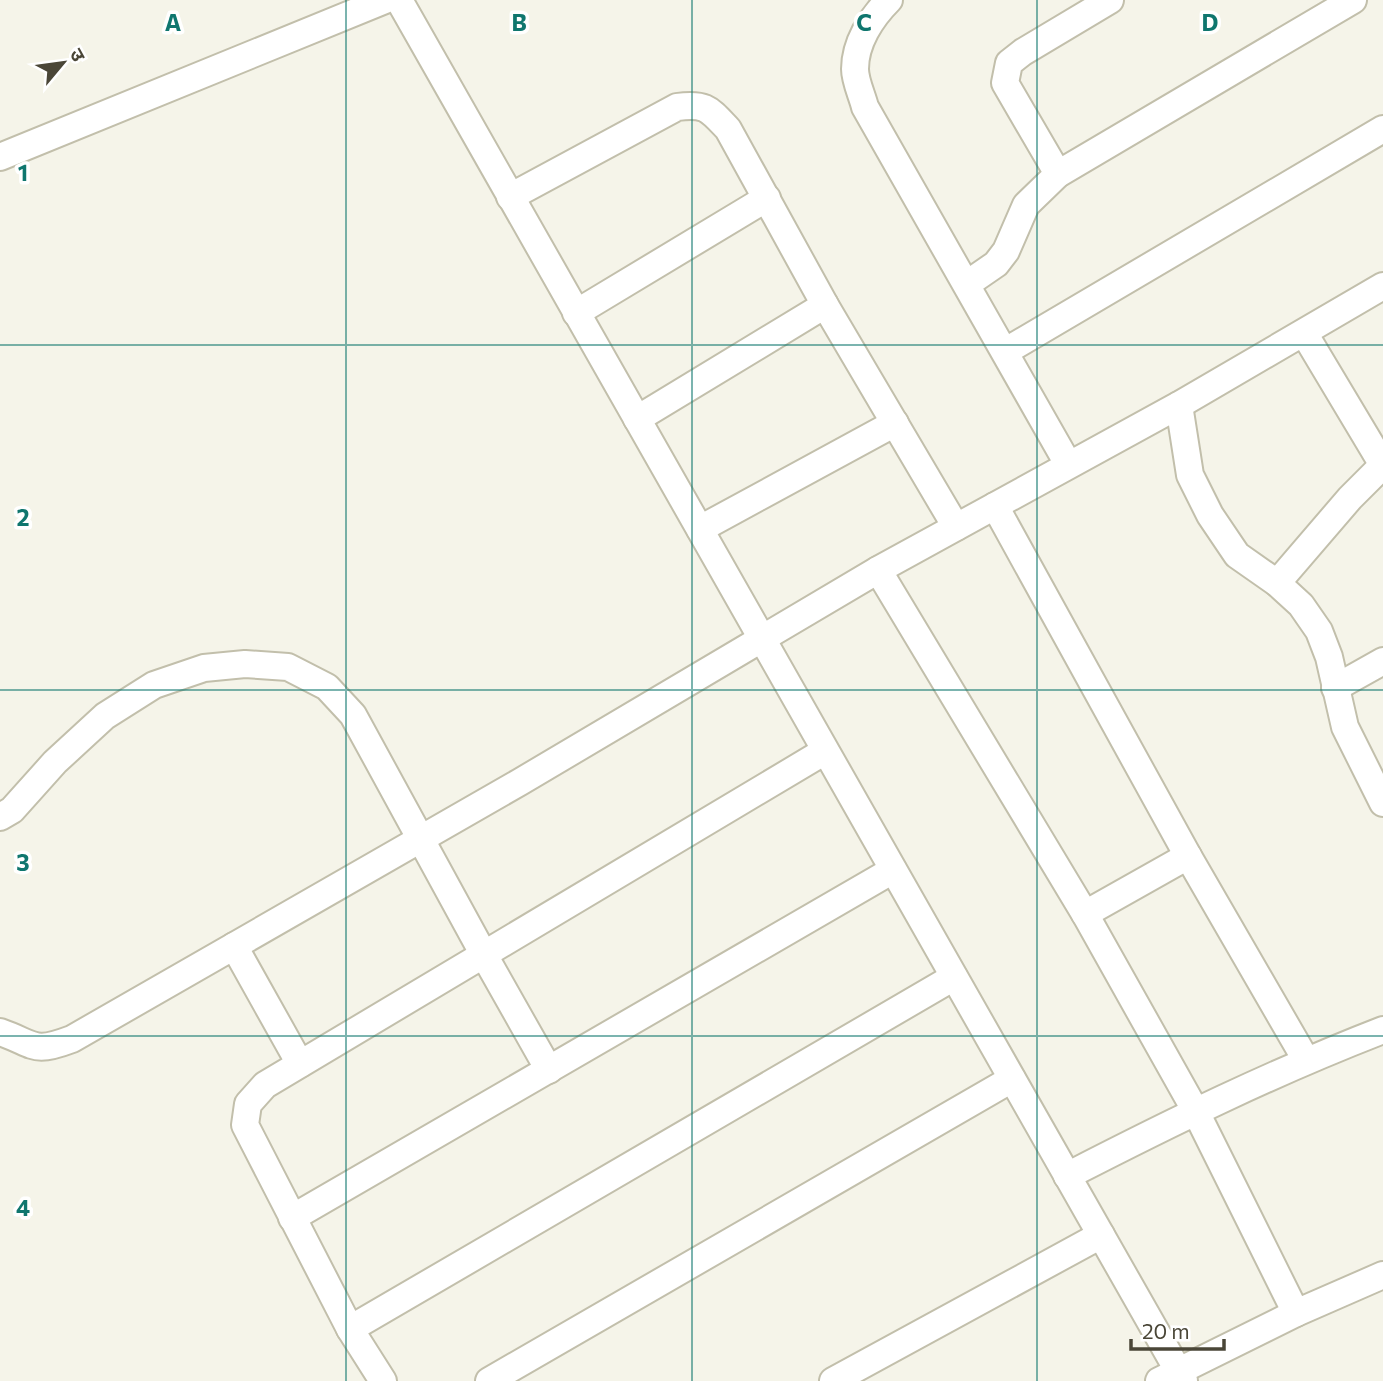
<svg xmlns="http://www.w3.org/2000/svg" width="1383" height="1381" viewBox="0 0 1383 1381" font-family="Commissioner,'Noto Sans Devanagari',sans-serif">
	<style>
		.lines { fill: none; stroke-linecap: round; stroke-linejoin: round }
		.street-casing { stroke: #c2bfab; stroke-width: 30 }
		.street { stroke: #fff; stroke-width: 26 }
		.grid { fill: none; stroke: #0f766e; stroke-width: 2; stroke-opacity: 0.55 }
		.grid-label { font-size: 23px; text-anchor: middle; font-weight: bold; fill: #0f766e; stroke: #fff; stroke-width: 7; stroke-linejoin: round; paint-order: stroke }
	</style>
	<rect width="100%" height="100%" fill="#f5f4e9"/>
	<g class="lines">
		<g class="street-casing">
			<g id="street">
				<polyline points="399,0 1184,1381"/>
				<path d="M889 0C871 18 855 43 855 69 855 81 862 95 865 107L1068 464"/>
				<polyline points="0,157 385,0"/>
				<polyline points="1058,174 1005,83 1009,63 1023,52 1110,0"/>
				<path d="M510 197 677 107C706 103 709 109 728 129L825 305 956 527"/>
				<polyline points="967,284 996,264 1006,251 1026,205 1058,174 1353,0"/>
				<polyline points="576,313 767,198"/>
				<polyline points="1006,351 1383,129"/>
				<polyline points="1179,405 1190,475 1210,515 1237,555 1277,583 1301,605 1319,631 1329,657 1345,727 1383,803"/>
				<polyline points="637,419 825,305"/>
				<polyline points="995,506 1188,856 1306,1060"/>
				<polyline points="700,529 895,423"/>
				<polyline points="878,570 1085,914 1195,1110 1296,1313"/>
				<polyline points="1277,583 1350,498 1383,465 1304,333"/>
				<polyline points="1335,688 1383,661"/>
				<polyline points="0,817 12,810 55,762 105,716 154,685 204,668 245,664 288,667 327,687 353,715 484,955 549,1070"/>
				<polyline points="1085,914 1188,856"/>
				<polyline points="234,946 300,1064"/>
				<path d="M0 1032C37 1045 32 1054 72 1039L520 782 878 570 1179 405 1383 286"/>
				<path d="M1067 1176C1172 1122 1272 1073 1383 1030"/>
				<polyline points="292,1218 893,870"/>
				<polyline points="350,1329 954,977"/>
				<polyline points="383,1381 350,1329 245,1125 248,1104 265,1085 825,751"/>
				<polyline points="489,1381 1012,1079"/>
				<polyline points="833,1381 1101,1235"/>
				<polyline points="1159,1381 1296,1313 1383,1275"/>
			</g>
		</g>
		<use href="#street" class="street"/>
	</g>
	<path class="grid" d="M346 0V1381M692 0V1381M1037 0V1381M0 345H1383M0 690H1383M0 1036H1383"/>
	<g class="grid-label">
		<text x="173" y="31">A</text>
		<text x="519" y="31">B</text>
		<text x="864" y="31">C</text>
		<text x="1210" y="31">D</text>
		<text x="23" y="181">1</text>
		<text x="23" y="526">2</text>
		<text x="23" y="871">3</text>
		<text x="23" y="1216">4</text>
	</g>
	<g transform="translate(63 63) rotate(61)" stroke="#ffffff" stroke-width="5" paint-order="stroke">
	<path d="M0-5L12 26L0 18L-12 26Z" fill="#4a4637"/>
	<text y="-10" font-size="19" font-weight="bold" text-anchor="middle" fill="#4a4637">उ</text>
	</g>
	<path d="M1131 1339v10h93v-10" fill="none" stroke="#4a4637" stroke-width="3.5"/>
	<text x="1142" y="1339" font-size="21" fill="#4a4637" stroke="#ffffff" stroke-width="5" paint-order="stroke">20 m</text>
</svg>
